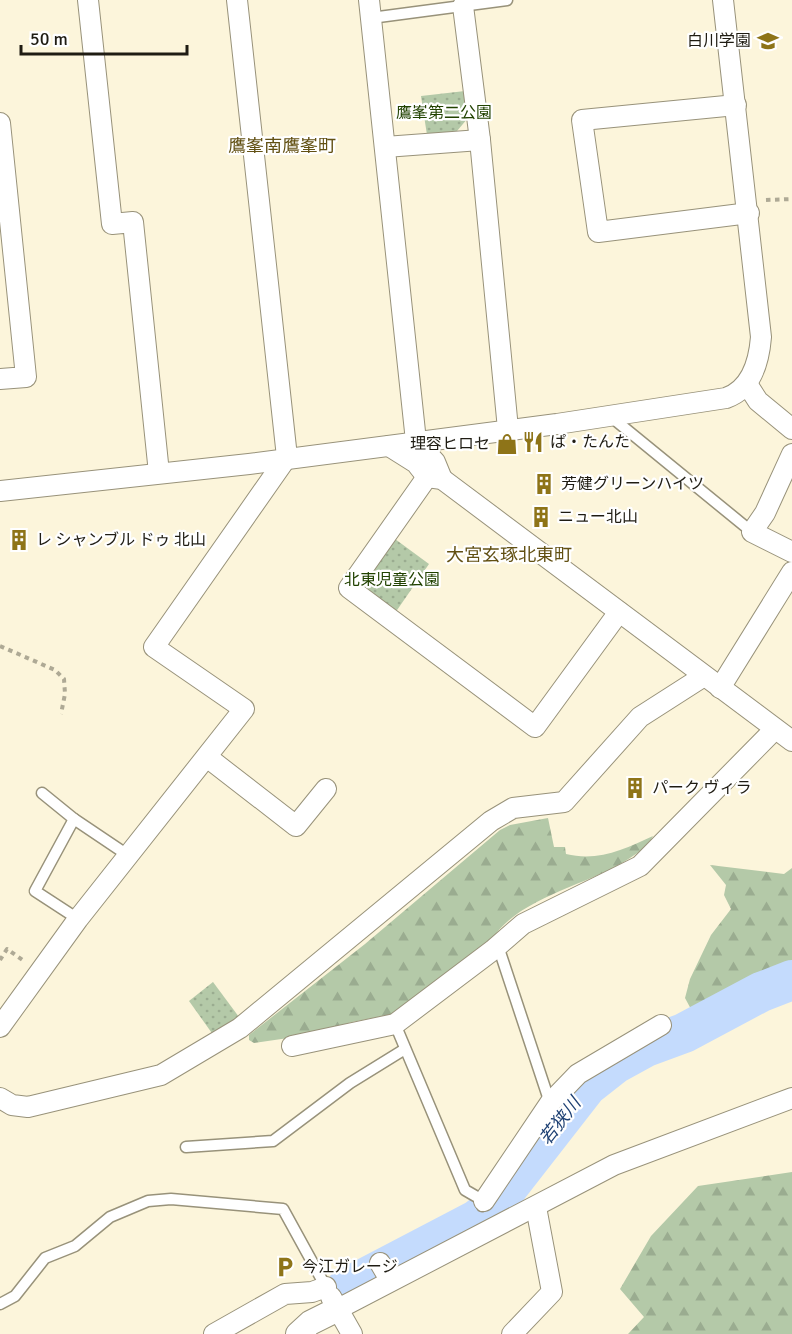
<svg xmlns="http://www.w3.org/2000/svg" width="792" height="1334" font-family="Signika,'Noto Sans JP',sans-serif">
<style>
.green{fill:url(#green-dots)}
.forest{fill:url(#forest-firs)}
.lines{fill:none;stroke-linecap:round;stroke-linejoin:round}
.river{stroke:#c4dbfd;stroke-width:40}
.service-casing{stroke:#98927a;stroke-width:13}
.minor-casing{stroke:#98927a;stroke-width:22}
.tertiary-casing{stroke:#98927a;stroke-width:26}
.path{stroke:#aea995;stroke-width:4;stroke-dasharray:4.5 4.5;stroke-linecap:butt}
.service{stroke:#fff;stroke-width:10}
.minor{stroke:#fff;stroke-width:20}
.tertiary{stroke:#fff;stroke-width:24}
.labels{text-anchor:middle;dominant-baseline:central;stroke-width:4.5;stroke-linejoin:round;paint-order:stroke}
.poi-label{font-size:16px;fill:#1f1c13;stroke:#fff;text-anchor:start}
.park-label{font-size:16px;fill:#214200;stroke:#fff}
.neighbourhood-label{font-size:18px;fill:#625013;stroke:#fff}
.water-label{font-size:18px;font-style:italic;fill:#1e4174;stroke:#fff}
</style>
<defs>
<pattern id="green-dots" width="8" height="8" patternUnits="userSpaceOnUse" patternTransform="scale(1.5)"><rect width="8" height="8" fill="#b4c9a8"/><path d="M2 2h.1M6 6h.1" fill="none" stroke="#9aac90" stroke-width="1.8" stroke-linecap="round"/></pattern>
<pattern id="forest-firs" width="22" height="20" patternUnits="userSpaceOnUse" patternTransform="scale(1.5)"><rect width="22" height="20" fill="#b4c9a8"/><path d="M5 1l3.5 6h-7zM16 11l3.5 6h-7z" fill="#9aac90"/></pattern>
</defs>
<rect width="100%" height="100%" fill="#fcf5db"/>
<g class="green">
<polygon points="465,91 468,118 457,131 427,135 421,96"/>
<polygon points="395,539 429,564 395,613 368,593 366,578"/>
<polygon points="213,982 239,1017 214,1036 189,1001"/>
</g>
<g class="forest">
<path d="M548,818L554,847H565L566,854C598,862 625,849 653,836C648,847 640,851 630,858C588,886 517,897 491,941L393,1014L352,1022L309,1035L254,1043L249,1040V1035L365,944L500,830L510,825Z"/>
<polygon points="710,865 784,874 792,868 792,983 762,989 706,1013 692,1011 685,998 690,979 711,935 731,909 724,895 726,885"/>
<polygon points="792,1172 792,1334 628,1334 644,1317 620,1289 651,1236 698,1186"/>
</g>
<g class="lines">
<polyline class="river" points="346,1288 476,1220 492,1208 587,1086 615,1064 646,1047 684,1033 761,992 792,980"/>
<defs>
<g id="service">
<polyline points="371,18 507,0"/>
<polyline points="610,416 752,532"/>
<polyline points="42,793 74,819"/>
<polyline points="78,919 35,891 74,819 129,856"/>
<polyline points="498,946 550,1103"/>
<polyline points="395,1024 465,1190 484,1201 482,1206"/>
<polyline points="186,1147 273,1141 350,1083 405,1049"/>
<polyline points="0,1304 15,1296 45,1258 75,1246 110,1217 148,1201 171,1199 283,1209 327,1289"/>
</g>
<g id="minor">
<polyline points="88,0 112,224 133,222 159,473"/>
<polyline points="369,0 416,441 435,462 442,479"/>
<polyline points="463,6 480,140 508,429"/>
<polyline points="736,105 582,120 598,232 749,213"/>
<polyline points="0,123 26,377 0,379"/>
<polyline points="385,147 480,140"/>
<polyline points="747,384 758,401 792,429"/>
<polyline points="389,446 416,463 427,477 442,479 792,741"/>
<polyline points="792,454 765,513 752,532 792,552"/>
<polyline points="427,477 349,588 535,727 619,612"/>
<path d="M0,491L249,464L557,424L726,398C752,389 759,362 761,337L723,0"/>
<polyline points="720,688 792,572"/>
<polyline points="207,757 296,826 326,789"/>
<polyline points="0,1027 78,919 244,709 154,647 287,457 237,0"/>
<polyline points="292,1046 395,1024 493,950 523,924 640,866 775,729"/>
<polyline points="0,1098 12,1105 28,1107 161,1075 240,1028 491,821 513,808 564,802 640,717 704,676"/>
<polyline points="484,1201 550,1103 578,1074 661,1025"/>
<polyline points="380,1263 390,1280"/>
<polyline points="331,1297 352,1334"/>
<polyline points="338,1309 614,1165 792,1098"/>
<polyline points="214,1334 285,1294 312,1292 326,1287"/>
<polyline points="512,1334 552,1292 536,1207"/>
</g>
<polyline id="tertiary" points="298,1334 310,1323 338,1309"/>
</defs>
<use href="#service" class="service-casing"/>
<use href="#minor" class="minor-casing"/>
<use href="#tertiary" class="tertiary-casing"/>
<g class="path">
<polyline points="766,200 792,199"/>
<polyline points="0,646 55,670 64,679 65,694 61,714"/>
<polyline points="0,960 7,949 24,961"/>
</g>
<use href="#service" class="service"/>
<use href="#minor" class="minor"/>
<use href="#tertiary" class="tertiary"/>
</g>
<defs>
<symbol id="school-bare" viewBox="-9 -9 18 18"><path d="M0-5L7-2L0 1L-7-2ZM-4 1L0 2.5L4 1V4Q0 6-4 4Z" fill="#8e7418" stroke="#fff" stroke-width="2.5" paint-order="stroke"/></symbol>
<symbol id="restaurant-bare" viewBox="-9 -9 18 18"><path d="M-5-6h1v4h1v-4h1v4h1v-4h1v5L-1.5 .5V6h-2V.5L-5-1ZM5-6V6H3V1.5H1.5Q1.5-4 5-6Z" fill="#8e7418" stroke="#fff" stroke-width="2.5" paint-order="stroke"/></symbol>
<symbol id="shop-bare" viewBox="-9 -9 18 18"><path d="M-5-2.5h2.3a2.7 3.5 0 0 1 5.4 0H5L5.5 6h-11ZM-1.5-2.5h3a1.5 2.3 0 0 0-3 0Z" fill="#8e7418" stroke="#fff" stroke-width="2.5" paint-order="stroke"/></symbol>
<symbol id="building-bare" viewBox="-9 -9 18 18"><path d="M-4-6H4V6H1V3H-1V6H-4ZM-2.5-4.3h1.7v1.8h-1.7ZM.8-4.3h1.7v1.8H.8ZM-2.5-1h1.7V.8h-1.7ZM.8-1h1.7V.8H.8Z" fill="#8e7418" stroke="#fff" stroke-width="2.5" paint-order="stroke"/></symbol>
<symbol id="parking-bare" viewBox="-9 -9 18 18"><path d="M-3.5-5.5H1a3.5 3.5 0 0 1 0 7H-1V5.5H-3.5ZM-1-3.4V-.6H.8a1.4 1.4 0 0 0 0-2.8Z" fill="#8e7418" stroke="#fff" stroke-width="2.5" paint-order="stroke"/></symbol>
</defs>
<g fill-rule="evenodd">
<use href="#school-bare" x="753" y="26" width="30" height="30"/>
<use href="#restaurant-bare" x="518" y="427" width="30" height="30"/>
<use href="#shop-bare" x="492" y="429" width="30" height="30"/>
<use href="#building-bare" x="529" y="469" width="30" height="30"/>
<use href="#building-bare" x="526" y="502" width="30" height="30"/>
<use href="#building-bare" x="4" y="525" width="30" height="30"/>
<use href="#building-bare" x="620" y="773" width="30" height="30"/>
<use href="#parking-bare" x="270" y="1252" width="30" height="30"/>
</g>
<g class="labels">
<g class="poi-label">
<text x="751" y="41" text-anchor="end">白川学園</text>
<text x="550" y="442">ぱ・たんた</text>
<text x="490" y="444" text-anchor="end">理容ヒロセ</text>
<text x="561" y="484">芳健グリーンハイツ</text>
<text x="558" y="517">ニュー北山</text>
<text x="36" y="540">レ シャンブル ドゥ 北山</text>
<text x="652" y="788">パーク ヴィラ</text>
<text x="302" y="1267">今江ガレージ</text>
</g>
<g class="park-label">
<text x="444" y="113">鷹峯第二公園</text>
<text x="392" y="580">北東児童公園</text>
</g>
<g class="neighbourhood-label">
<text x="282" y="146">鷹峯南鷹峯町</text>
<text x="509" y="555">大宮玄琢北東町</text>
</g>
<g class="water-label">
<text transform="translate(560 1121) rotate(-52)">若狭川</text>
</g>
</g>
<path d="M21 45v9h166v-9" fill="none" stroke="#1f1c13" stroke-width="3"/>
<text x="30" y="45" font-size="18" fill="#1f1c13" stroke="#ffffff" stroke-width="4.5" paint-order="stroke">50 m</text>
</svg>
